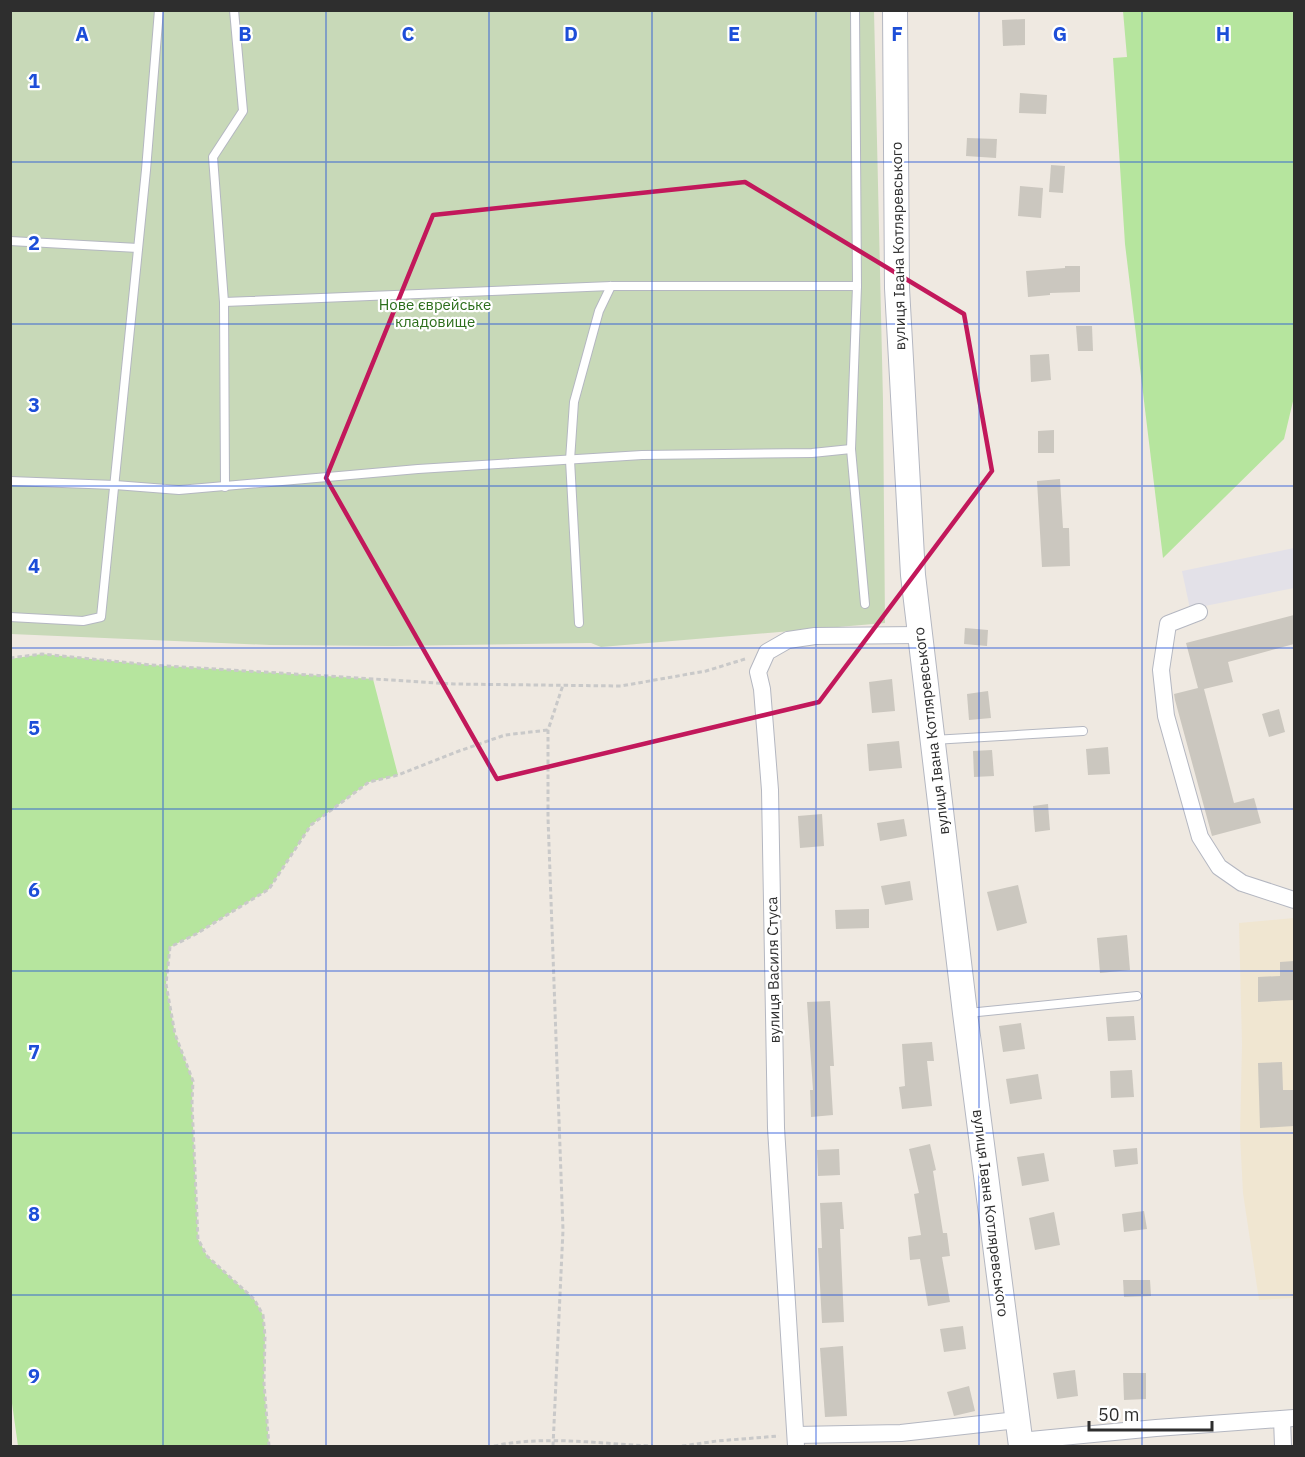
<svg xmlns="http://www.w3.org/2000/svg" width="1305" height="1457" font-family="'IBM Plex Sans',sans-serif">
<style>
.industrial{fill:#e3e1e8}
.education{fill:#f0e6d1}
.green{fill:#b6e59e}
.cemetery{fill:#c8d9b8}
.building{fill:#cbc7bf}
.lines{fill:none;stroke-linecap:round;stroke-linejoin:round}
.lane-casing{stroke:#b4b7c1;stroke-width:10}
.street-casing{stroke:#b4b7c1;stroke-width:18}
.secondary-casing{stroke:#b4b7c1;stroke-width:26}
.path{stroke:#c9c9c9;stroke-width:3;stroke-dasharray:4.5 3;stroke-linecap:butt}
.lane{stroke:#fff;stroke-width:8}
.street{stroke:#fff;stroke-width:16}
.secondary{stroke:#fff;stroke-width:24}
.marked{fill:none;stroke:#c2185b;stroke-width:4.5;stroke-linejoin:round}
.grid{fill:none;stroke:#1d4ed8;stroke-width:1.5;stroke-opacity:0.55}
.labels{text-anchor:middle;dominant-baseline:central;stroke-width:4.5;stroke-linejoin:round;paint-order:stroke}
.street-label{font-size:15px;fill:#2e2e2e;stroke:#fff}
.park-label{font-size:15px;fill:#2c6e1b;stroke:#fff}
.grid-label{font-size:20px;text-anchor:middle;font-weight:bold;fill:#1d4ed8;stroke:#fff;stroke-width:4.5;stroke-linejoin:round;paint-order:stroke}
</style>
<rect width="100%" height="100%" fill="#efe9e1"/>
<polygon class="industrial" points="1294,548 1294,588 1190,609 1182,571"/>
<polygon class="education" points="1294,918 1294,1298 1259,1300 1243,1193 1240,1135 1242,1044 1239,923"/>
<g class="green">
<polygon points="1123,11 1294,11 1294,397 1284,439 1163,558 1125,244 1113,58 1127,57"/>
<polygon points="42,654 151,665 373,679 398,775 369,782 311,825 269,889 196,934 170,947 166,984 175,1034 193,1081 192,1103 198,1239 207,1256 254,1299 263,1315 265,1336 264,1383 269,1446 18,1446 10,1389 10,659"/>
</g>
<polygon class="cemetery" points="11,11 874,11 883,401 885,623 601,647 591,643 393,646 270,645 11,634"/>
<g class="building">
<polygon points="1025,19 1025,45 1003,46 1002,20"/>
<polygon points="1020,93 1047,95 1046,114 1019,113"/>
<polygon points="967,138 997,139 996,158 966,156"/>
<polygon points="1051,165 1065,166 1063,193 1049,192"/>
<polygon points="1020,186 1043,188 1041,218 1018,216"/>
<polygon points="1065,266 1080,266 1080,292 1050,293 1050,295 1028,297 1026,271 1065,268"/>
<polygon points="1076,326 1092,326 1093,351 1078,351"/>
<polygon points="1049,354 1051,380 1031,382 1030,355"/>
<polygon points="1054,430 1054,453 1038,453 1038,431"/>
<polygon points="1060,479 1063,528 1069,528 1070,566 1042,567 1037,481"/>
<polygon points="1294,615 1294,644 1228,662 1233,682 1204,689 1234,803 1254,798 1261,823 1212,836 1175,700 1174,694 1198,688 1186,643"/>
<polygon points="965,628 988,630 987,646 964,644"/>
<polygon points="892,679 895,711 872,713 869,682"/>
<polygon points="988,691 991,718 969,720 967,694"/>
<polygon points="1279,709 1285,732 1269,737 1262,714"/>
<polygon points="899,741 902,768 869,771 867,744"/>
<polygon points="1108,747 1110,774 1088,775 1086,749"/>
<polygon points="992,750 994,776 974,777 973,751"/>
<polygon points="1048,804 1050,830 1035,832 1033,806"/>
<polygon points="822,814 824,846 800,848 798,816"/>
<polygon points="904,819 907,836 880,841 877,823"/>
<polygon points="910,881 913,900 885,905 881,886"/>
<polygon points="1018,885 1027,923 997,931 987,892"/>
<polygon points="869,909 869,928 836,929 835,910"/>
<polygon points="1127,935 1130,970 1100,973 1097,938"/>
<polygon points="1294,961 1294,1000 1258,1002 1258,977 1280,976 1280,962"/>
<polygon points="830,1001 834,1066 830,1066 833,1115 811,1117 810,1090 813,1090 807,1002"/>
<polygon points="1134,1016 1136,1040 1108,1041 1106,1017"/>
<polygon points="1021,1023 1025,1049 1003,1052 999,1026"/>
<polygon points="932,1042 934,1061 927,1061 932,1106 902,1109 899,1087 905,1086 902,1044"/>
<polygon points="1282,1062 1283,1090 1294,1090 1294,1126 1260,1128 1258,1063"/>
<polygon points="1132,1070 1134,1097 1111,1098 1110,1071"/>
<polygon points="1038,1074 1042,1099 1010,1104 1006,1079"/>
<polygon points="930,1144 936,1170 933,1171 943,1233 947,1233 950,1256 942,1257 950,1302 928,1306 920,1259 910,1260 908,1237 921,1235 914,1194 919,1193 909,1149"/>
<polygon points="1137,1148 1138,1164 1115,1167 1113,1150"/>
<polygon points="839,1149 840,1175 818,1176 817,1150"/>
<polygon points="1044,1153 1049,1181 1022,1186 1017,1157"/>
<polygon points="842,1202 844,1229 840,1229 844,1322 822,1323 818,1248 822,1248 820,1203"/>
<polygon points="1144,1211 1147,1229 1124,1232 1122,1214"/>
<polygon points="1054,1212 1060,1245 1035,1250 1029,1218"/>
<polygon points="1123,1280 1150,1280 1151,1296 1124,1297"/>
<polygon points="963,1326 966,1349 944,1352 940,1329"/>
<polygon points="843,1346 847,1416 825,1417 820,1348"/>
<polygon points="1075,1370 1078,1396 1057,1399 1053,1373"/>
<polygon points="1123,1373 1146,1373 1146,1399 1124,1400"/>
<polygon points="969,1386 975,1411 954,1416 947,1392"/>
</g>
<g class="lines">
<defs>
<g id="lane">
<polyline points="855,10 857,286 851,449 865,604"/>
<polyline points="10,241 138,248"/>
<polyline points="224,302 611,286 857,286"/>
<polyline points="10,481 115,485 179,490 418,469 642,455 812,453 851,449"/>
<polyline points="225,487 224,302 213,157 243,111 234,10"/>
<polyline points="10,617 83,621 101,617 146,170 159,10"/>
<polyline points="579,623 570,460 574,402 599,311 611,286"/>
<polyline points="933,740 1083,731"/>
<polyline points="968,1013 1137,996"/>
</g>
<g id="street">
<polyline points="1199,612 1168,624 1161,670 1166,716 1200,837 1219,867 1242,883 1294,900"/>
<polyline points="1282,1419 1283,1446"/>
<polyline points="796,1435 901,1433 1017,1420"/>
<polyline points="1020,1441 1156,1428 1294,1418"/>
<polyline points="796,1446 776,1128 770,790 762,689 758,672 767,652 788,640 815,636 920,635"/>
</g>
<polyline id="secondary" points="895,10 897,288 913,575 965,1013 1021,1446"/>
</defs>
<use href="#lane" class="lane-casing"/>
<use href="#street" class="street-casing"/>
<use href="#secondary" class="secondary-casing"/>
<g class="path">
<polyline points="10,658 42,654 151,665 454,684 621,686 706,671 745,659"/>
<polyline points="269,1446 264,1383 265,1336 263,1315 254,1299 207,1256 198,1239 192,1103 193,1081 175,1034 166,984 170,947 196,934 269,889 311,825 369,782 398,775 459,751 505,735 548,730"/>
<path d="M494,1446C545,1435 601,1444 653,1446"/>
<polyline points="553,1446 563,1230 548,818 548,730 563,685"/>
<polyline points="682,1446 717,1441 779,1436"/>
</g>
<use href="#lane" class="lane"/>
<use href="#street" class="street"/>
<use href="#secondary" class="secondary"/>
</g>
<path class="marked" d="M745,182L964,314L992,471L819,702L497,779L326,478L433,215Z"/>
<path class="grid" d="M163,10V1446M326,10V1446M489,10V1446M652,10V1446M816,10V1446M979,10V1446M1142,10V1446M10,162H1294M10,324H1294M10,486H1294M10,648H1294M10,809H1294M10,971H1294M10,1133H1294M10,1295H1294"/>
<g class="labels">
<g class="street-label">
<text transform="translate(898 246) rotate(-91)">вулиця Івана Котляревського</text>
<text transform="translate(931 731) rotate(-97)">вулиця Івана Котляревського</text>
<text transform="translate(773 970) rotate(-91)">вулиця Василя Стуса</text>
<text transform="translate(991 1213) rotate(83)">вулиця Івана Котляревського</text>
</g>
<g class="park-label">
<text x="435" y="304">Нове єврейське<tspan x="435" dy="17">кладовище</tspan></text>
</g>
</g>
<g class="grid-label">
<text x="82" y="41">A</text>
<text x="245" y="41">B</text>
<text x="408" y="41">C</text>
<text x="571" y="41">D</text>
<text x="734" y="41">E</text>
<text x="897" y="41">F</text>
<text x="1060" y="41">G</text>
<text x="1223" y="41">H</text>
<text x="34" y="88">1</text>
<text x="34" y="250">2</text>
<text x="34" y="412">3</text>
<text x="34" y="573">4</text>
<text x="34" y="735">5</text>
<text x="34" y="897">6</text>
<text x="34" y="1059">7</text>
<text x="34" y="1221">8</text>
<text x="34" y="1383">9</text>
</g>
<rect width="1305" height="1457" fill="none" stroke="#2e2e2e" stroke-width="24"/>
<path d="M1089 1421v9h123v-9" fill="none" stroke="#2e2e2e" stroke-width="3"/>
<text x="1098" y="1421" font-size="18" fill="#2e2e2e" stroke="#ffffff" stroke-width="4.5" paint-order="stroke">50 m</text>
</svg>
